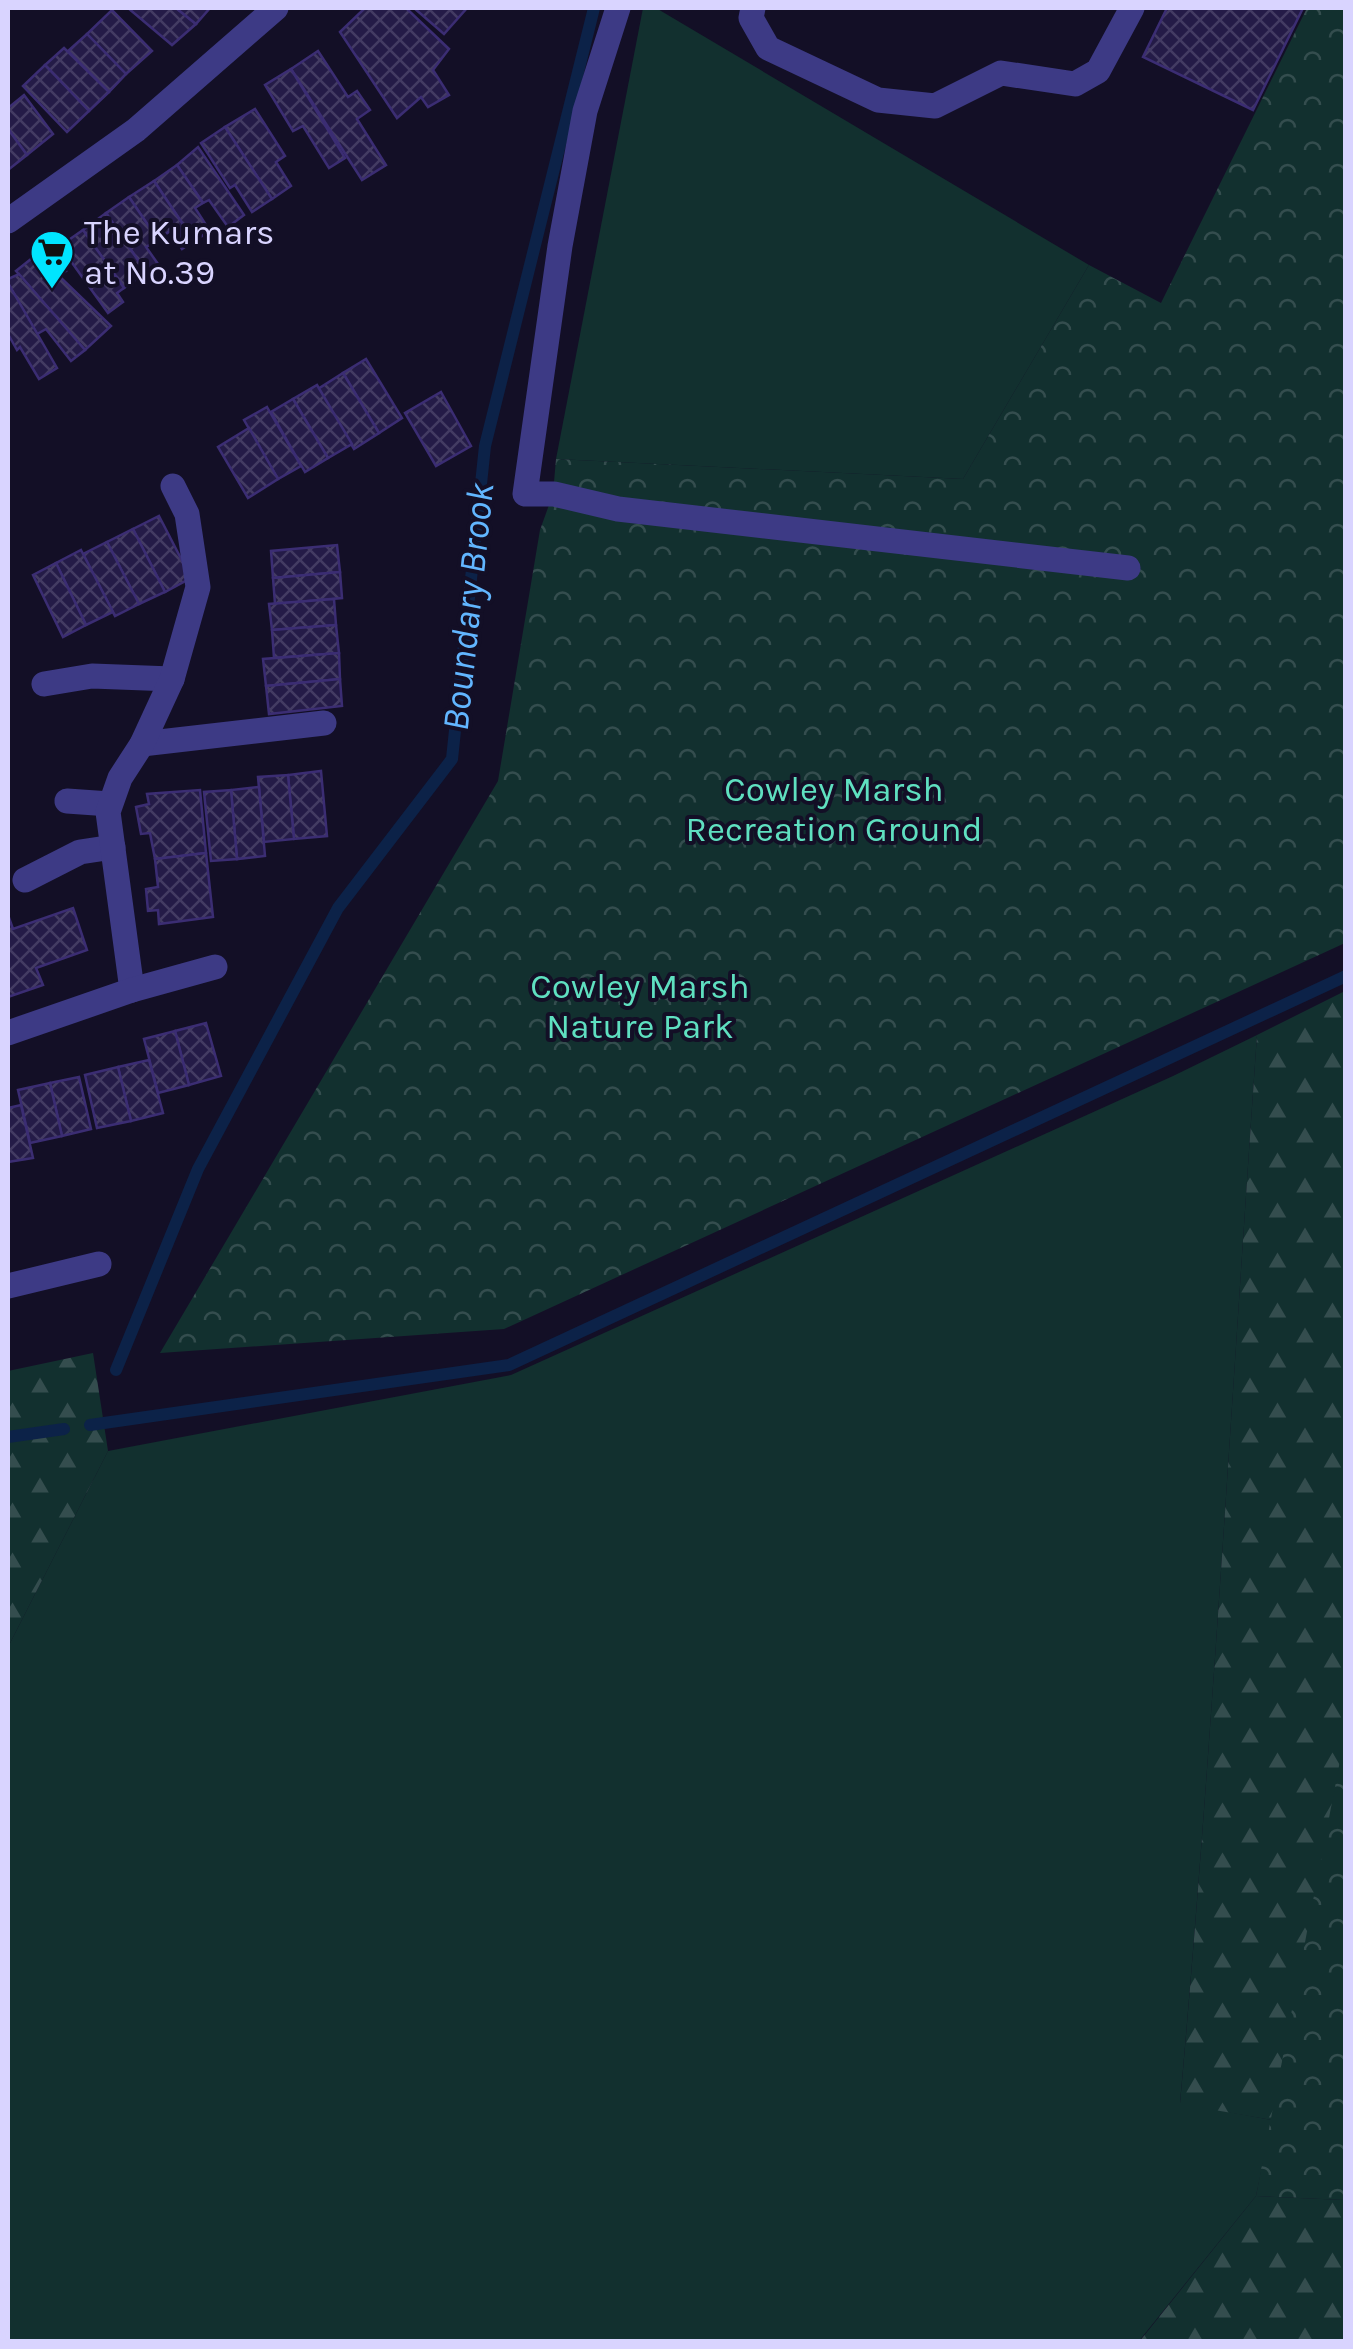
<svg xmlns="http://www.w3.org/2000/svg" width="1353" height="2349" font-family="Karla,sans-serif">
<style>
.grass{fill:#12302f}
.forest{fill:url(#forest-firs)}
.park{fill:url(#park-crowns)}
.lines{fill:none;stroke-linecap:round;stroke-linejoin:round}
.stream{stroke:#0c2248;stroke-width:12}
.building{fill:url(#building-cross-hatch);stroke:#3b2d73;stroke-width:2.5}
.minor{stroke:#3d3a85;stroke-width:25}
.labels{text-anchor:middle;dominant-baseline:central;stroke-width:8;stroke-linejoin:round;paint-order:stroke}
.poi-label{font-size:35px;fill:#d9d4ff;stroke:#130f26;text-anchor:start}
.park-label{font-size:35px;fill:#5fe0c0;stroke:#130f26}
.water-label{font-size:38px;font-style:italic;fill:#62b6ff;stroke:#130f26}
</style>
<defs>
<pattern id="forest-firs" width="22" height="20" patternUnits="userSpaceOnUse" patternTransform="scale(2.5)"><rect width="22" height="20" fill="#12302f"/><path d="M5 1l3.5 6h-7zM16 11l3.5 6h-7z" fill="#344d4e"/></pattern>
<pattern id="park-crowns" width="20" height="18" patternUnits="userSpaceOnUse" patternTransform="scale(2.5)"><rect width="20" height="18" fill="#12302f"/><path d="M2 6a3 3 0 1 1 6 0M12 15a3 3 0 1 1 6 0" fill="none" stroke="#344d4e"/></pattern>
<pattern id="building-cross-hatch" width="8" height="8" patternUnits="userSpaceOnUse" patternTransform="scale(2.5)"><rect width="8" height="8" fill="#241b47"/><path d="M0 0l8 8M0 8l8-8" fill="none" stroke="#433b63"/></pattern>
</defs>
<rect width="100%" height="100%" fill="#130f26"/>
<g class="grass">
<polygon points="643,8 656,8 1089,265 963,479 556,459"/>
<path d="M1257,1035C1232,1391 1212,1748 1180,2103L1272,2120L1256,2196L1139,2341H8V1647L108,1451L511,1375L1173,1076Z"/>
</g>
<g class="forest">
<path d="M1345,991V1738L1272,2120L1180,2104C1212,1748 1232,1391 1257,1035Z"/>
<polygon points="93,1353 108,1451 8,1647 8,1371"/>
<polygon points="1256,2196 1345,2200 1345,2341 1139,2342"/>
</g>
<g class="park">
<polygon points="1307,8 1345,8 1345,943 504,1329 160,1353 498,781 540,530 553,494 556,459 963,479 1089,265 1161,303"/>
<polygon points="1345,1735 1345,2200 1256,2196"/>
</g>
<g class="lines">
<g class="stream">
<polyline points="116,1370 198,1169 338,908 452,759 485,446 594,8"/>
<polyline points="90,1425 509,1365 1346,976"/>
<polyline points="8,1437 64,1429"/>
</g>
</g>
<g class="building">
<polygon points="128,8 176,8 196,24 172,45"/>
<polygon points="176,8 210,8 196,24"/>
<polygon points="365,8 406,8 449,49 433,70 449,95 428,107 421,97 397,118 340,32"/>
<polygon points="414,8 467,8 444,34"/>
<polygon points="1167,8 1303,8 1253,110 1143,57"/>
<polygon points="112,10 152,51 126,74 87,34"/>
<polygon points="87,34 126,74 109,92 68,51"/>
<polygon points="64,48 109,92 89,111 45,65"/>
<polygon points="318,51 348,97 357,91 370,110 357,119 386,165 362,180 291,69"/>
<polygon points="45,65 89,111 67,132 23,86"/>
<polygon points="291,69 345,158 329,168 303,126 293,131 265,85"/>
<polygon points="24,95 53,134 27,155 8,129 8,108"/>
<polygon points="255,109 285,156 276,162 291,186 272,199 225,127"/>
<polygon points="225,127 272,199 252,212 235,185 230,188 201,143"/>
<polygon points="8,129 27,155 8,170"/>
<polygon points="198,147 244,215 228,227 209,200 203,203 177,165"/>
<polygon points="177,165 203,203 195,208 210,231 194,241 154,181"/>
<polygon points="154,181 194,241 182,249 170,231 158,240 129,197"/>
<polygon points="129,197 158,240 146,247 158,264 146,272 106,213"/>
<polygon points="106,213 146,272 124,288 83,230"/>
<polygon points="83,230 124,288 117,293 123,302 108,313 60,246"/>
<polygon points="46,247 66,271 59,276 111,326 85,350 16,271"/>
<polygon points="19,274 85,350 71,361 46,329 37,334 8,283 8,279"/>
<polygon points="8,283 57,368 39,379 20,347 17,350 8,334"/>
<polygon points="366,359 402,418 379,433 343,373"/>
<polygon points="343,373 379,433 354,449 318,389"/>
<polygon points="317,385 352,444 328,458 293,399"/>
<polygon points="441,392 471,446 436,466 405,413"/>
<polygon points="293,399 328,458 305,472 271,412"/>
<polygon points="267,407 301,466 278,479 244,420"/>
<polygon points="249,428 278,479 248,498 218,447"/>
<polygon points="159,516 191,578 165,592 133,529"/>
<polygon points="133,529 165,592 139,604 107,542"/>
<polygon points="107,542 139,604 115,616 83,554"/>
<polygon points="337,545 340,572 273,578 271,551"/>
<polygon points="81,550 113,612 86,625 56,563"/>
<polygon points="56,563 86,625 63,637 33,575"/>
<polygon points="340,572 342,598 275,604 273,578"/>
<polygon points="334,599 336,625 272,630 269,604"/>
<polygon points="336,625 339,653 274,658 272,630"/>
<polygon points="339,653 340,679 266,686 263,659"/>
<polygon points="340,679 342,706 269,714 266,686"/>
<polygon points="321,771 327,836 294,839 288,775"/>
<polygon points="288,775 294,839 264,842 258,777"/>
<polygon points="259,787 265,856 237,859 231,790"/>
<polygon points="200,790 206,853 155,859 150,833 141,834 136,807 149,804 147,794"/>
<polygon points="231,790 237,859 211,861 204,792"/>
<polygon points="206,853 213,917 159,924 158,910 148,911 146,889 158,887 155,859"/>
<polygon points="73,908 87,950 36,968 43,985 8,997 8,915 13,929"/>
<polygon points="206,1023 221,1076 189,1085 175,1031"/>
<polygon points="175,1031 189,1085 158,1093 144,1039"/>
<polygon points="149,1060 163,1113 131,1121 118,1067"/>
<polygon points="118,1067 131,1121 97,1128 85,1075"/>
<polygon points="79,1077 91,1129 62,1136 50,1083"/>
<polygon points="50,1083 62,1136 30,1143 18,1090"/>
<polygon points="21,1105 33,1158 8,1162 8,1108"/>
</g>
<g class="lines">
<g class="minor">
<polyline points="618,8 585,111 560,246 525,494 554,494 618,509 1128,568"/>
<polyline points="753,8 751,18 768,48 878,100 935,106 1001,73 1075,84 1098,71 1132,8"/>
<polyline points="8,221 136,130 276,8"/>
<polyline points="44,684 92,676 172,679"/>
<polyline points="142,744 324,723"/>
<polyline points="67,801 110,804"/>
<polyline points="25,880 80,852 113,847"/>
<polyline points="132,990 108,812 120,778 142,744 172,679 198,587 187,514 173,486"/>
<polyline points="8,1033 132,990 215,967"/>
<polyline points="8,1286 99,1264"/>
</g>
</g>
<defs>
<symbol id="supermarket-pin" viewBox="-11 -11 22 30"><path d="M0 17L-7.5 6A9.5 9.5 0 1 1 7.5 6Z" fill="#00e5ff" stroke="#130f26"/><path d="M-6-5.5h2.5l.6 2H6L4.5 2H-2.5L-4.4-4H-6ZM-1.5 3.2a1.3 1.3 0 1 0 .1 0ZM3 3.2a1.3 1.3 0 1 0 .1 0Z" fill="#111"/></symbol>
</defs>
<g fill-rule="evenodd">
<use href="#supermarket-pin" x="27" y="227" width="50" height="68"/>
</g>
<g class="labels">
<g class="poi-label">
<text x="84" y="232">The Kumars<tspan x="84" dy="40">at No.39</tspan></text>
</g>
<g class="park-label">
<text x="834" y="789">Cowley Marsh<tspan x="834" dy="40">Recreation Ground</tspan></text>
<text x="640" y="986">Cowley Marsh<tspan x="640" dy="40">Nature Park</tspan></text>
</g>
<g class="water-label">
<text transform="translate(468 607) rotate(-84)">Boundary Brook</text>
</g>
</g>
<rect width="1353" height="2349" fill="none" stroke="#d9d4ff" stroke-width="20"/>
</svg>
